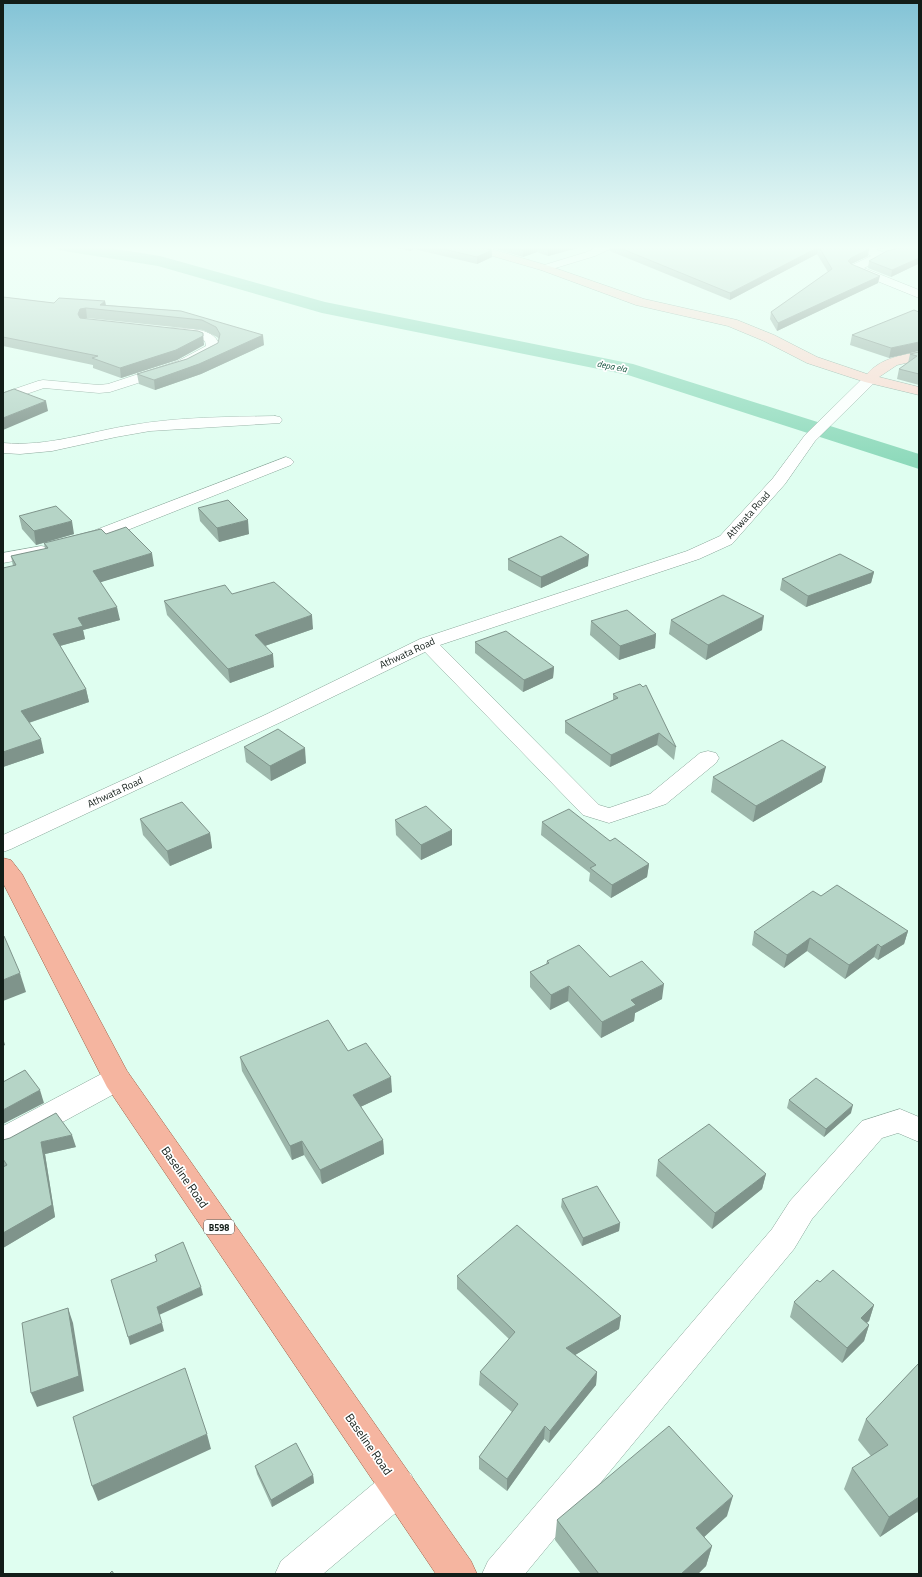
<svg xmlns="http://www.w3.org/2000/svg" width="922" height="1577" font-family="'Titillium Web',sans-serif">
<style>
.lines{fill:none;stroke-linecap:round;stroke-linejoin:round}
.canal{fill:#8cd9ba;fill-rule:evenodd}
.street-casing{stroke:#87a598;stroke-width:1}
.secondary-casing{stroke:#87a598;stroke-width:1}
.primary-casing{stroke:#a16047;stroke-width:1}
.street{fill:#fff;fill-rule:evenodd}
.secondary{fill:#fadacf;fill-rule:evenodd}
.primary{fill:#f5b5a0;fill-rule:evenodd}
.wall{fill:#9cb6aa}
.shaded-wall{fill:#7f948b}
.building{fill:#b5d4c6;stroke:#7f948b}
.labels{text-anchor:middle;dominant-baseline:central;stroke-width:3.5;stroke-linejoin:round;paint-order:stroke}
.far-water-label{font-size:9px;font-style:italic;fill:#12513c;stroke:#fff}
.shield{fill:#fff;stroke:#59615d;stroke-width:1}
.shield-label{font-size:9px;font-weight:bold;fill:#121d18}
.street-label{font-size:10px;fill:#121d18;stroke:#fff}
.near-street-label{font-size:12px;fill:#121d18;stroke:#fff}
</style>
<rect width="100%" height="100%" fill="#dffef0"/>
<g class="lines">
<polygon class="canal" points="55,246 98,246 160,256 325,302 633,364 919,454 919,469 628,375 322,313 158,266 64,251 58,250"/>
<defs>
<g id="street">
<polygon points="599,246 614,246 612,248 595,256 549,270 541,270 539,268 541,266 587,252"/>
<polygon points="866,246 878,246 877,250 885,253 887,255 885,257 864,268 919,290 919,298 850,270 848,268 850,266 871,256 865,252"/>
<path d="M173,328C189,329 217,327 220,348L218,351L188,367L110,392L99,393L44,388L3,402V393L38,381L43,380L99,385L108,384L178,361L206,346L205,341L197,338L168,335L167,332L168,329Z"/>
<polygon points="870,375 875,376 877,379 875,382 815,441 785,484 732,544 699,559 440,645 599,805 609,808 650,794 700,753 708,751 716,753 719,758 716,763 666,804 609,823 583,815 425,652 281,722 11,849 3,852 3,835 267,714 420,639 687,551 720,536 773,478 805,435 865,376"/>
<path d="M275,416L280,417L282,420L280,423L150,431L116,437L52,451L20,454L3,453V443C49,447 87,432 132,425C179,417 227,417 275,416Z"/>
<polygon points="286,457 291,459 294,462 291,465 105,539 76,546 70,545 67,541 70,537 93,531"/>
<polygon points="41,546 47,547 50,551 47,555 3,563 3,553"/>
<polygon points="117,1068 127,1071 131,1079 127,1087 13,1149 3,1152 3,1126 107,1071"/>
<polygon points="900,1109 919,1117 919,1142 898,1133 882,1138 812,1219 794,1249 525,1574 482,1574 488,1561 772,1229 790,1201 862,1121"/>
<polygon points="398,1469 411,1474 416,1487 411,1500 323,1574 275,1574 281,1561 385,1474"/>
</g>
<path id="secondary" d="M463,246H481L549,266L644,299L737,320L774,335L817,357L867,374C880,359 900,355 919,352V360L897,365L879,377L919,387V395L865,382L807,363L764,341L728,326L636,305L541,270L465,248Z"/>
<polygon id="primary" points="3,858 11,860 22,874 127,1071 471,1561 477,1574 436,1574 107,1087 3,883"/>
</defs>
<use href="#street" class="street-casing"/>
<use href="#secondary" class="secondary-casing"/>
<use href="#primary" class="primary-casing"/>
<use href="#street" class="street"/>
<use href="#secondary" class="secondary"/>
<use href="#primary" class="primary"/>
</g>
<g class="wall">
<polygon points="390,246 477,246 492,257 477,264 414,249 410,251"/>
<polygon points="486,246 596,246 591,248 585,246 548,256 537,252 523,257"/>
<polygon points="610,246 866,246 868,256 851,264 878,283 777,331 770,319 771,312 828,272 817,254 730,300 610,251"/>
<polygon points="878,246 895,246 881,249 879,249"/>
<polygon points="919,246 919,265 918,264 891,277 868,268 869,261"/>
<polygon points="3,297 54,303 106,305 181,311 264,345 201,374 155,390 139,384 137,374 187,359 218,343 219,339 217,337 203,330 87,318 82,318 204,343 204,345 177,360 121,378 93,368 93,365 3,346"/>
<polygon points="919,312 889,358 850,345 852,335"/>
<polygon points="919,352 919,385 897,379 899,369 908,363 910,354"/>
<polygon points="198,508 249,534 219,542 200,521"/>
<polygon points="19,516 74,534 36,545 22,529"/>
<polygon points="106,534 154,566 100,582 120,620 83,630 85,639 60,646 86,689 89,702 29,723 44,753 3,767 13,566 11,556 45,549 44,543"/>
<polygon points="508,559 588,566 541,588 508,570"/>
<polygon points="874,572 871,583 806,607 780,590 782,579"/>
<polygon points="232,594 313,629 265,646 274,667 230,683 167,615 164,601"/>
<polygon points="671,620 762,630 706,660 669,634"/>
<polygon points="591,621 656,634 655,648 619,660 590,635"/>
<polygon points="475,642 554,667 553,678 523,692 475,653"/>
<polygon points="613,694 676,747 674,760 657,745 610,767 565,733 565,721 613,700"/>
<polygon points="244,747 306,763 271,781 246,762"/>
<polygon points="713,777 822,782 753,822 711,792"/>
<polygon points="140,819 210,833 212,848 170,866 143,835"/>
<polygon points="395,820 452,830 452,845 421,860 396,835"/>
<polygon points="542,822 610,841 649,864 647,877 611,898 589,881 590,873 541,835"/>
<polygon points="821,896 908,931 904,944 878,960 874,957 845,979 807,951 784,968 752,945 754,932"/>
<polygon points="547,961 610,977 662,999 635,1013 634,1021 601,1038 568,1001 550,1010 530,987 530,972 546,964"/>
<polygon points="348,1051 392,1092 360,1107 383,1140 384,1154 322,1184 304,1155 292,1160 242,1071 240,1057"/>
<polygon points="789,1100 851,1113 824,1137 787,1108"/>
<polygon points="3,1140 76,1147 45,1154 55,1217 3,1248 3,1167 4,1166 3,1165"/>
<polygon points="658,1160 766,1174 762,1189 712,1229 656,1176"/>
<polygon points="562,1199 620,1223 619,1231 582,1246 561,1207"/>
<polygon points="457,1276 621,1316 619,1329 575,1355 597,1372 596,1385 549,1443 544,1439 507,1491 479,1469 479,1457 512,1412 479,1385 480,1372 509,1339 457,1289"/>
<polygon points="820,1282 874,1305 869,1321 866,1323 869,1325 864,1341 842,1363 790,1317 794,1302"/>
<polygon points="919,1363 919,1514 917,1512 880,1537 844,1489 852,1468 871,1456 858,1440 866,1419"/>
<polygon points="255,1466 313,1475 314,1483 272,1507 257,1474"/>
<polygon points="727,1516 704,1537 712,1546 706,1566 698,1574 581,1574 555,1540 557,1520"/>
</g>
<g class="shaded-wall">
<polygon points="410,246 414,246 414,249 410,251"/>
<polygon points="533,246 538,246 537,252 523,257 523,250"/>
<polygon points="558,246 585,246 548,256 548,249"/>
<polygon points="591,246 596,246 591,248"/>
<polygon points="882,246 895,246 881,249"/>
<polygon points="819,247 817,254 730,300 730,293"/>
<polygon points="869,249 868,256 849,265 848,261 851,258"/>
<polygon points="492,250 492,257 477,264 477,257"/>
<polygon points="919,258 918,264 891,277 892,270"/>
<polygon points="880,276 878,283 777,331 778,323"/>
<polygon points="105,301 107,310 100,305"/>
<polygon points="86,308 87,318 82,319 80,323 78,314 80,309"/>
<polygon points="203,333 204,345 177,360 121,378 120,368"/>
<polygon points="263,335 264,345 201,374 155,390 154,380"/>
<polygon points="919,342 919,351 889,358 891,348"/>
<polygon points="46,401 48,411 3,430 3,418"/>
<polygon points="248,520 249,534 219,542 217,528"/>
<polygon points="72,521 74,534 36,545 34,531"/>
<polygon points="152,553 154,566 95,584 93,571"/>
<polygon points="589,555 588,566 541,588 541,577"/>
<polygon points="874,572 871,583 806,607 808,596"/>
<polygon points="117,607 120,620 83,630 85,639 56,647 53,634 78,618"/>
<polygon points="312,615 313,629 256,649 255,635"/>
<polygon points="764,616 762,630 706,660 708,645"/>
<polygon points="656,634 655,648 619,660 620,646"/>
<polygon points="273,654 274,667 230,683 228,669"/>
<polygon points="554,667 553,678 523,692 524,680"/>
<polygon points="86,689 89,702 25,724 21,711"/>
<polygon points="659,733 657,745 610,767 611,755"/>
<polygon points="41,739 44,753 3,767 3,752"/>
<polygon points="305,748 306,763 271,781 270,766"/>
<polygon points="826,767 822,782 753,822 756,806"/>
<polygon points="452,830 452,845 421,860 421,845"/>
<polygon points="210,833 212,848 170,866 167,851"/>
<polygon points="649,864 647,877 611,898 612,885"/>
<polygon points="908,931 904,944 878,960 881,947"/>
<polygon points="810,938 807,951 784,968 787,955"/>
<polygon points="878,944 874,957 845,979 849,965"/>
<polygon points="20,973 26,992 3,1001 3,980"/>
<polygon points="664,984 662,999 635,1013 634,1021 601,1038 602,1022 631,1000"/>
<polygon points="569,986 568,1001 550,1010 551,995"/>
<polygon points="3,1038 5,1045 3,1046"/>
<polygon points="391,1077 392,1092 354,1110 353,1095"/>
<polygon points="40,1090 44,1103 3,1124 3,1110"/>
<polygon points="853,1105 851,1113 824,1137 826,1129"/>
<polygon points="72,1135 76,1147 45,1154 55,1217 3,1248 3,1233 41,1142"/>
<polygon points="383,1140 384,1154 322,1184 320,1170"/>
<polygon points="302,1141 304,1155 292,1160 290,1146"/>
<polygon points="766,1174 762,1189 712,1229 715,1213"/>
<polygon points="620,1223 619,1231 582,1246 583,1238"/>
<polygon points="201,1287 203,1295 159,1315 157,1307"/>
<polygon points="874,1305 869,1321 856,1333 861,1318"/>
<polygon points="68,1308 73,1323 84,1391 37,1407 31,1393"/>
<polygon points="621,1316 619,1329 565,1361 566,1348"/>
<polygon points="162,1323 164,1331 130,1345 128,1337"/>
<polygon points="869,1325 864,1341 842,1363 847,1348"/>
<polygon points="597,1372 596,1385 549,1443 550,1431"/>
<polygon points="545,1426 544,1439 507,1491 507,1479"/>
<polygon points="207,1434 211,1449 98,1501 92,1486"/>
<polygon points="313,1475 314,1483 272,1507 271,1500"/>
<polygon points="733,1496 727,1516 691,1549 696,1528"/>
<polygon points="919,1497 919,1509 917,1512 880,1537 889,1517"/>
<polygon points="712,1546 706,1566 698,1574 681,1574"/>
</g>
<g class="building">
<polygon points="431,246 477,246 492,250 477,257"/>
<polygon points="511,246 533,246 523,250"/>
<polygon points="541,246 558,246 548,249"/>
<polygon points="615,246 866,246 869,249 851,258 848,261 851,264 880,276 778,323 771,312 832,269 819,247 730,293"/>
<polygon points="907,246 919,246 919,258 892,270 869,261 887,251"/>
<polygon points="3,297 54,303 59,298 105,301 100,305 181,311 263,335 199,364 154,380 137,374 187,359 218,343 220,334 216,327 202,320 86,308 80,309 78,314 80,318 198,331 203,333 203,336 176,350 120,368 92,358 98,356 3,337"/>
<polygon points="914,310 919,312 919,342 891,348 852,335"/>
<polygon points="919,352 919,374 899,369 917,356 910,354"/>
<polygon points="14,389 46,401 3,418 3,393"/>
<polygon points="228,500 248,520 217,528 198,508"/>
<polygon points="56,506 72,521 34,531 19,516"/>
<polygon points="126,527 152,553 93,571 117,607 78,618 83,626 53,634 86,689 21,711 41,739 3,752 3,568 16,565 11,556 48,548 44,543 101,529 106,534"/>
<polygon points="561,536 589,555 541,577 508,559"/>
<polygon points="840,554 874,572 808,596 782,579"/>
<polygon points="274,582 312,615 255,635 273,654 228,669 164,601 225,585 232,594"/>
<polygon points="723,595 764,616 708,645 671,620"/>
<polygon points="627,610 656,634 620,646 591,621"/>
<polygon points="506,631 554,667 524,680 475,642"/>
<polygon points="640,684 643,687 646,685 676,747 659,733 611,755 565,721 618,698 613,694"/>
<polygon points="278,729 305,748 270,766 244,747"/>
<polygon points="782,740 826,767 756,806 713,777"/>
<polygon points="182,802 210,833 167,851 140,819"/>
<polygon points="426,806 452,830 421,845 395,820"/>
<polygon points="569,809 610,841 615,838 649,864 612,885 590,868 596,865 542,822"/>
<polygon points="837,885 908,931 881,947 878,944 849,965 810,938 787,955 754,932 813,891 821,896"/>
<polygon points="3,936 4,936 20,973 3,980"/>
<polygon points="579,945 610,977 642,961 664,984 631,1000 636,1005 602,1022 569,986 551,995 530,972 549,963 547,961"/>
<polygon points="328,1020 348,1051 366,1043 391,1077 353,1095 383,1140 320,1170 302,1141 290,1146 240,1057"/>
<polygon points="25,1070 40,1090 3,1110 3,1082"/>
<polygon points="816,1078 853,1105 826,1129 789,1100"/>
<polygon points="56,1113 72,1135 41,1142 52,1205 3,1233 3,1167 7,1165 3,1159 3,1140 10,1138"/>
<polygon points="709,1124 766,1174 715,1213 658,1160"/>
<polygon points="597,1186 620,1223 583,1238 562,1199"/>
<polygon points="517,1225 621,1316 566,1348 597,1372 550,1431 545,1426 507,1479 479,1457 518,1404 480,1372 515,1332 457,1276"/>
<polygon points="183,1242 201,1287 157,1307 162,1323 128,1337 111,1280 157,1261 155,1255"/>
<polygon points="833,1270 874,1305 861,1318 869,1325 847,1348 794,1302 817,1280 820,1282"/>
<polygon points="68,1308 79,1376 31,1393 22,1323"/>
<polygon points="919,1363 919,1497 889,1517 852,1468 888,1445 866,1419"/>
<polygon points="185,1368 207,1434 92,1486 73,1417"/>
<polygon points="669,1426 733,1496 696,1528 712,1546 681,1574 599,1574 557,1520"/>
<polygon points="296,1443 313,1475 271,1500 255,1466"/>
<polygon points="112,1571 114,1574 109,1574"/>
</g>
<linearGradient id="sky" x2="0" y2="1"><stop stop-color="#83c3d6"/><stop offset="0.53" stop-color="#f1fff8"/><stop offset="1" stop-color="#f1fff8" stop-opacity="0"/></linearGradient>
<rect width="922" height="467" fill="url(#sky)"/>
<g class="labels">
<g class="far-water-label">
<text transform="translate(612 366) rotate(11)">depa ela</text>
</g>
<rect class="shield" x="204" y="1220" width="30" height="14" rx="3"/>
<g class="shield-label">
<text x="219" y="1227">B598</text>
</g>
<g class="street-label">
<text transform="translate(748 515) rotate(-48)">Athwata Road</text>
<text transform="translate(407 653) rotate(-25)">Athwata Road</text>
<text transform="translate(115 792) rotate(-25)">Athwata Road</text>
</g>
<g class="near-street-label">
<text transform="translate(185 1177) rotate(55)">Baseline Road</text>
<text transform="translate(369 1444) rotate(55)">Baseline Road</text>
</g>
</g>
<rect width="922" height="1577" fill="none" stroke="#121d18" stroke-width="8"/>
</svg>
